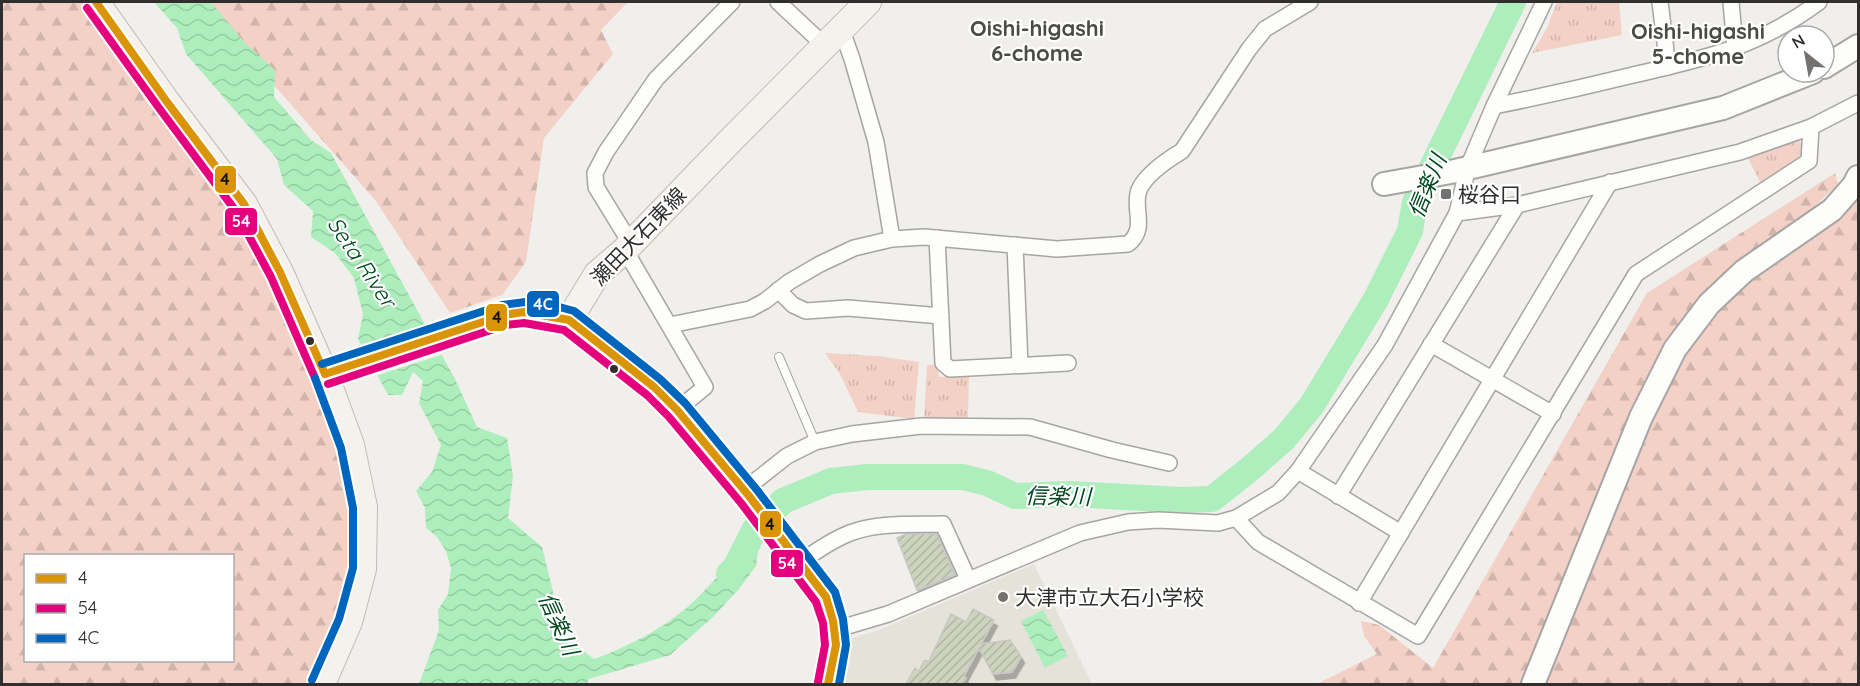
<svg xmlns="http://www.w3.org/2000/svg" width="1860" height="686" font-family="Quicksand,'Noto Sans JP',sans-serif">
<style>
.built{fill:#e4e2d9}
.grass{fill:url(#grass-tufts)}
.forest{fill:url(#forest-firs);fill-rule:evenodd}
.water{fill:url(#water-waves)}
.pier{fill:#f1efec}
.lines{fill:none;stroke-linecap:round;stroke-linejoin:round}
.river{stroke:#aeedbc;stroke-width:26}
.building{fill:url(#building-hatch);stroke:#c8c7c5;stroke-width:1.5;filter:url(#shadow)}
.lane-casing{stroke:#a6a5a3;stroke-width:10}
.street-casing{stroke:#a6a5a3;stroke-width:18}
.secondary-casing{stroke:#a6a5a3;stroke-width:26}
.primary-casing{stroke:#c3bbb4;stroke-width:28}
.lane{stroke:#fdfdfc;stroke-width:8}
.street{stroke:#fdfdfc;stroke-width:15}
.secondary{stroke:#fdfdfc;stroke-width:22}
.primary{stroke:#f5f1ed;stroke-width:26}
.bus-1-casing{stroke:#fff;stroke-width:12}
.bus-2-casing{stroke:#fff;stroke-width:12}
.bus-3-casing{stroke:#fff;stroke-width:12}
.bus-1{stroke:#d99407;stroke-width:8}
.bus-2{stroke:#e5007d;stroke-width:8}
.bus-3{stroke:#0065bd;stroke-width:8}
.poi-dot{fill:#747270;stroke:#fff;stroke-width:2}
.bus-dot{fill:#302f2d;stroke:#fff;stroke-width:2}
.labels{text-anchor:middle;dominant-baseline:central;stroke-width:4.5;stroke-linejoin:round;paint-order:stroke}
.poi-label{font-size:21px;fill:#302f2d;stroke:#fff;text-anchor:start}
.street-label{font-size:21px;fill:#302f2d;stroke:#fff}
.neighbourhood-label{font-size:22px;font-weight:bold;fill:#4c4a45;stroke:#fff}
.water-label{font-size:22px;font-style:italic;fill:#01491f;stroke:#fff}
.line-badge{stroke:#fff;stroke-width:2}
.badge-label{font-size:16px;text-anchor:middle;font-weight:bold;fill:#fff}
.pale-badge-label{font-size:16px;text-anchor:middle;font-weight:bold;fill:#111}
</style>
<defs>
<pattern id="grass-tufts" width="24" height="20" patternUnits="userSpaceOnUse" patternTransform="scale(1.5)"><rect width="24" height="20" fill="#f3d1c7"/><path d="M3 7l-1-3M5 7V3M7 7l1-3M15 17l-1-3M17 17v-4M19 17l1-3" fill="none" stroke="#d1b4ab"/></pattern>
<pattern id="forest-firs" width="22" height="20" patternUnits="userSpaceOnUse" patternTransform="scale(1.5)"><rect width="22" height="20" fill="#f3d1c7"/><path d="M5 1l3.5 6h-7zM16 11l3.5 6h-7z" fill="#d1b4ab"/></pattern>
<pattern id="water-waves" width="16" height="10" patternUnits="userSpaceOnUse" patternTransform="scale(1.5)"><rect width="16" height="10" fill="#aeedbc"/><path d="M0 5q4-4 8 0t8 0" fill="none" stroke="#96cca2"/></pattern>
<pattern id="building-hatch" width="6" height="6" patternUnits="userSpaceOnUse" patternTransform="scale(1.5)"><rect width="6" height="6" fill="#ced3be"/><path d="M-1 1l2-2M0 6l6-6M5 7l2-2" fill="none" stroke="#b1b5a4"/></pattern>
<filter id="shadow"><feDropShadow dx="3.5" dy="6" stdDeviation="0" flood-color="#0004"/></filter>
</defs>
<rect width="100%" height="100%" fill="#f1efec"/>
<polygon class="built" points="1034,564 1092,684 836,684 842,644 847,643 852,638 879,630"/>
<g class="grass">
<polygon points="1557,2 1619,2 1622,35 1532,53 1547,28"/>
<polygon points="1792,140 1800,141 1804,150 1799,161 1762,186 1747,156"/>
<polygon points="825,353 878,356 919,362 914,419 858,412 840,374"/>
<polygon points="927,365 938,365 939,377 969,376 968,418 924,419"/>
</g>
<g class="forest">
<path d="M2,2H85L212,175L258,245L318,388L354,509L344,615L312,684H2ZM26,556H232V660H26Z"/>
<polygon points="197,2 628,2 601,30 613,54 544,138 526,262 502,295 450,313 375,200 265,75"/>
<polygon points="1835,173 1838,184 1799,222 1820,233 1858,194 1858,684 1317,684 1377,654 1364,636 1361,621 1379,625 1433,668 1647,293"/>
</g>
<g class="water">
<path d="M154,2H211L245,43L275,70L274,97L311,140L331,153L455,379L477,427L507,438L513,476L508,518L542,547L564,636L594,659C628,647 666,627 693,602C713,583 731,561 750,541L758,552L756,566L739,589L713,617L670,655L589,679L587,684H419L439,630L438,610L448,594L451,568L446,551L437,537L426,528L425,508L416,491L432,472L441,445L419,403L423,381L413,372L402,395H388L358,339L363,314L354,278L335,253L311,237L313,211L284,185L277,159L186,54L177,28Z"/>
<polygon points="1043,610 1068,656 1045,668 1021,621"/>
</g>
<polygon class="pier" points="441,348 444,354 375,376 371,370"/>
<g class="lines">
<polyline class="river" points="729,574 735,568 755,529 783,501 831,481 867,477 963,477 987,483 1015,496 1069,494 1182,500 1212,499 1251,468 1284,439 1312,405 1376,299 1410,231 1415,202 1513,2"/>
</g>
<g class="building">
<polygon points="906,534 937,534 954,575 917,590 897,538"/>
<polygon points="973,609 994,620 981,644 1010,640 1021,657 1012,672 993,674 979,648 964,676 966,678 961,684 906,684 915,668 919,671 924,661 929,661 951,614 966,622"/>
</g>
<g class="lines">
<defs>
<polyline id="lane" points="779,357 815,442"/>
<g id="street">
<polyline points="778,2 824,45"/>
<polyline points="1660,2 1668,67"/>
<polyline points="1731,2 1735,48"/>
<polyline points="841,28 852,59 876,142 892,239"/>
<path d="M1494,106C1539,97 1584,87 1629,76C1702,59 1757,48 1819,2"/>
<polyline points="1457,213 1517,205 1740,152 1811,127 1858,103"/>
<polyline points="937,238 943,363 950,369 1068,363"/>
<polyline points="631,244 596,187 595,173 606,152 656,79 732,2"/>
<polyline points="1015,245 1020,365"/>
<polyline points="625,250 705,387 677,410"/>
<polyline points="778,290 793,305 806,311 848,308 941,316"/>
<path d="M670,325L750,309L765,301L789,282L820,264L854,248L892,239L924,237L1057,249L1128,244C1148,228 1132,209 1139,190C1146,174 1167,160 1182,151L1249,49L1265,29L1310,2"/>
<polyline points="1431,344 1553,414"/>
<polyline points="1298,471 1401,533"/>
<polyline points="744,490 787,456 815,442 852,434 921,426 1030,427 1112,450 1169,463"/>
<polyline points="1338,496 1517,205"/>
<polyline points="1236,518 1258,542 1418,636 1636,274 1809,161 1811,127"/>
<path d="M801,562C816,551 832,540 850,533C878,522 913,525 943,524L968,579"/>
<polyline points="1359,603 1610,182"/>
<polyline points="834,630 888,614 1080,533 1128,522 1158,520 1218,523 1236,518 1278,493 1298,471 1385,345 1457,213 1468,167 1494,106 1544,2"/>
</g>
<g id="secondary">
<polyline points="1824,67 1858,46"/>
<polyline points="1384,184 1451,172 1723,108 1813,72"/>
<polyline points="569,320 654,387 677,410 749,496 815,580 826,597 833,621 836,645 828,684"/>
<polyline points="1533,684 1641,417 1675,349 1709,304 1744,271 1832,210 1854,185 1858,177"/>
</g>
<g id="primary">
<polyline points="96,2 167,102 244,204 280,272 303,324 325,374 351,445 364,507 363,569 349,622 322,684"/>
<path d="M325,374L504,315C527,312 546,314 569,320L597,274L625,250L733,138L868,2"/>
</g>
</defs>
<use href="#lane" class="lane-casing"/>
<use href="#street" class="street-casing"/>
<use href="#secondary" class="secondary-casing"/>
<use href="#primary" class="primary-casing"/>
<use href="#lane" class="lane"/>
<use href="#street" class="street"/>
<use href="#secondary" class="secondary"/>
<use href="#primary" class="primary"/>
<defs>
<g id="bus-1">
<polyline points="96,2 167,102 244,204 280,272 325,374"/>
<polyline points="325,374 504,315 524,312 569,320 654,387 677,410 749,496 826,597 833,621 836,645 828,684"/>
</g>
<g id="bus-2">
<polyline points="87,8 159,108 235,210 271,277 315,378"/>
<polyline points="328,384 506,325 524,323 564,330 647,395 669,417 741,503 816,602 823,623 825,645 818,682"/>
</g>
<g id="bus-3">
<polyline points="322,364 502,305 525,302 552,305 574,311 660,379 685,403 757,490 835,592 843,619 846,645 839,684"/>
<polyline points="312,680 339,619 353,568 353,508 341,448 315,378"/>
</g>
</defs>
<use href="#bus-1" class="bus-1-casing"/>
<use href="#bus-2" class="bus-2-casing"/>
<use href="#bus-3" class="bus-3-casing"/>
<use href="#bus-1" class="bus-1"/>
<use href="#bus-2" class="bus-2"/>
<use href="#bus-3" class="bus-3"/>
</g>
<g class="poi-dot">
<rect x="1440" y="188" width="12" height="12" rx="3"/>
<circle cx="1003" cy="597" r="6"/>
</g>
<g class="bus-dot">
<circle cx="310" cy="341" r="5"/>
<circle cx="614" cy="369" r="5"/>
</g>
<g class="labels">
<g class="poi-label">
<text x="1458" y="194">桜谷口</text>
<text x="1015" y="597">大津市立大石小学校</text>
</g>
<g class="street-label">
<text transform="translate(638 236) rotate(-46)">瀬田大石東線</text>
</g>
<g class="neighbourhood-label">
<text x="1037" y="28">Oishi-higashi<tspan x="1037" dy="25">6-chome</tspan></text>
<text x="1698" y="31">Oishi-higashi<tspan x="1698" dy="25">5-chome</tspan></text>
</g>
<g class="water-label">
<text transform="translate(1427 186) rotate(-68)">信楽川</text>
<text transform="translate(362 262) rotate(56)">Seta River</text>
<text transform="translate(1058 496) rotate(1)">信楽川</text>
<text transform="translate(559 624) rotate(66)">信楽川</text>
</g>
</g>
<g class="line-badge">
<rect x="214" y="165" width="23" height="29" rx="6" fill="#d99407"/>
<rect x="224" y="207" width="34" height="29" rx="6" fill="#e5007d"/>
<rect x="526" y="290" width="34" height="28" rx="6" fill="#0065bd"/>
<rect x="485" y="303" width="23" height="29" rx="6" fill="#d99407"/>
<rect x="759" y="510" width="23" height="28" rx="6" fill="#d99407"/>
<rect x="770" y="549" width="34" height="29" rx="6" fill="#e5007d"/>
</g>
<g class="badge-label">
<text x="241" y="227">54</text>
<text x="543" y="310">4C</text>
<text x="787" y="569">54</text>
</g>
<g class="pale-badge-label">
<text x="225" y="185">4</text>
<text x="497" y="323">4</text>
<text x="770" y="530">4</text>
</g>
<rect width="1860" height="686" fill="none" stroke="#302f2d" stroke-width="6"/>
<rect x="24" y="554" width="210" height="108" fill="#ffffff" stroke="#acacab" stroke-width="1.5"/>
<rect x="36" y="574" width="30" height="9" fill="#d99407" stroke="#acacab" stroke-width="1.5"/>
<text x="78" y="584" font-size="18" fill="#302f2d">4</text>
<rect x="36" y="604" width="30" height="9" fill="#e5007d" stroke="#acacab" stroke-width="1.5"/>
<text x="78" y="614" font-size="18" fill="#302f2d">54</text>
<rect x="36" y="634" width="30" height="9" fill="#0065bd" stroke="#acacab" stroke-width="1.5"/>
<text x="78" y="644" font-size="18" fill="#302f2d">4C</text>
<g transform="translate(1806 54) rotate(329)"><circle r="28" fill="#ffffff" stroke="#acacab" stroke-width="1.5"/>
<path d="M0-4.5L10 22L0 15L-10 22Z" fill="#747270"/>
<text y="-9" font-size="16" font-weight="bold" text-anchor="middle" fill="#302f2d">N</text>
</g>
</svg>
